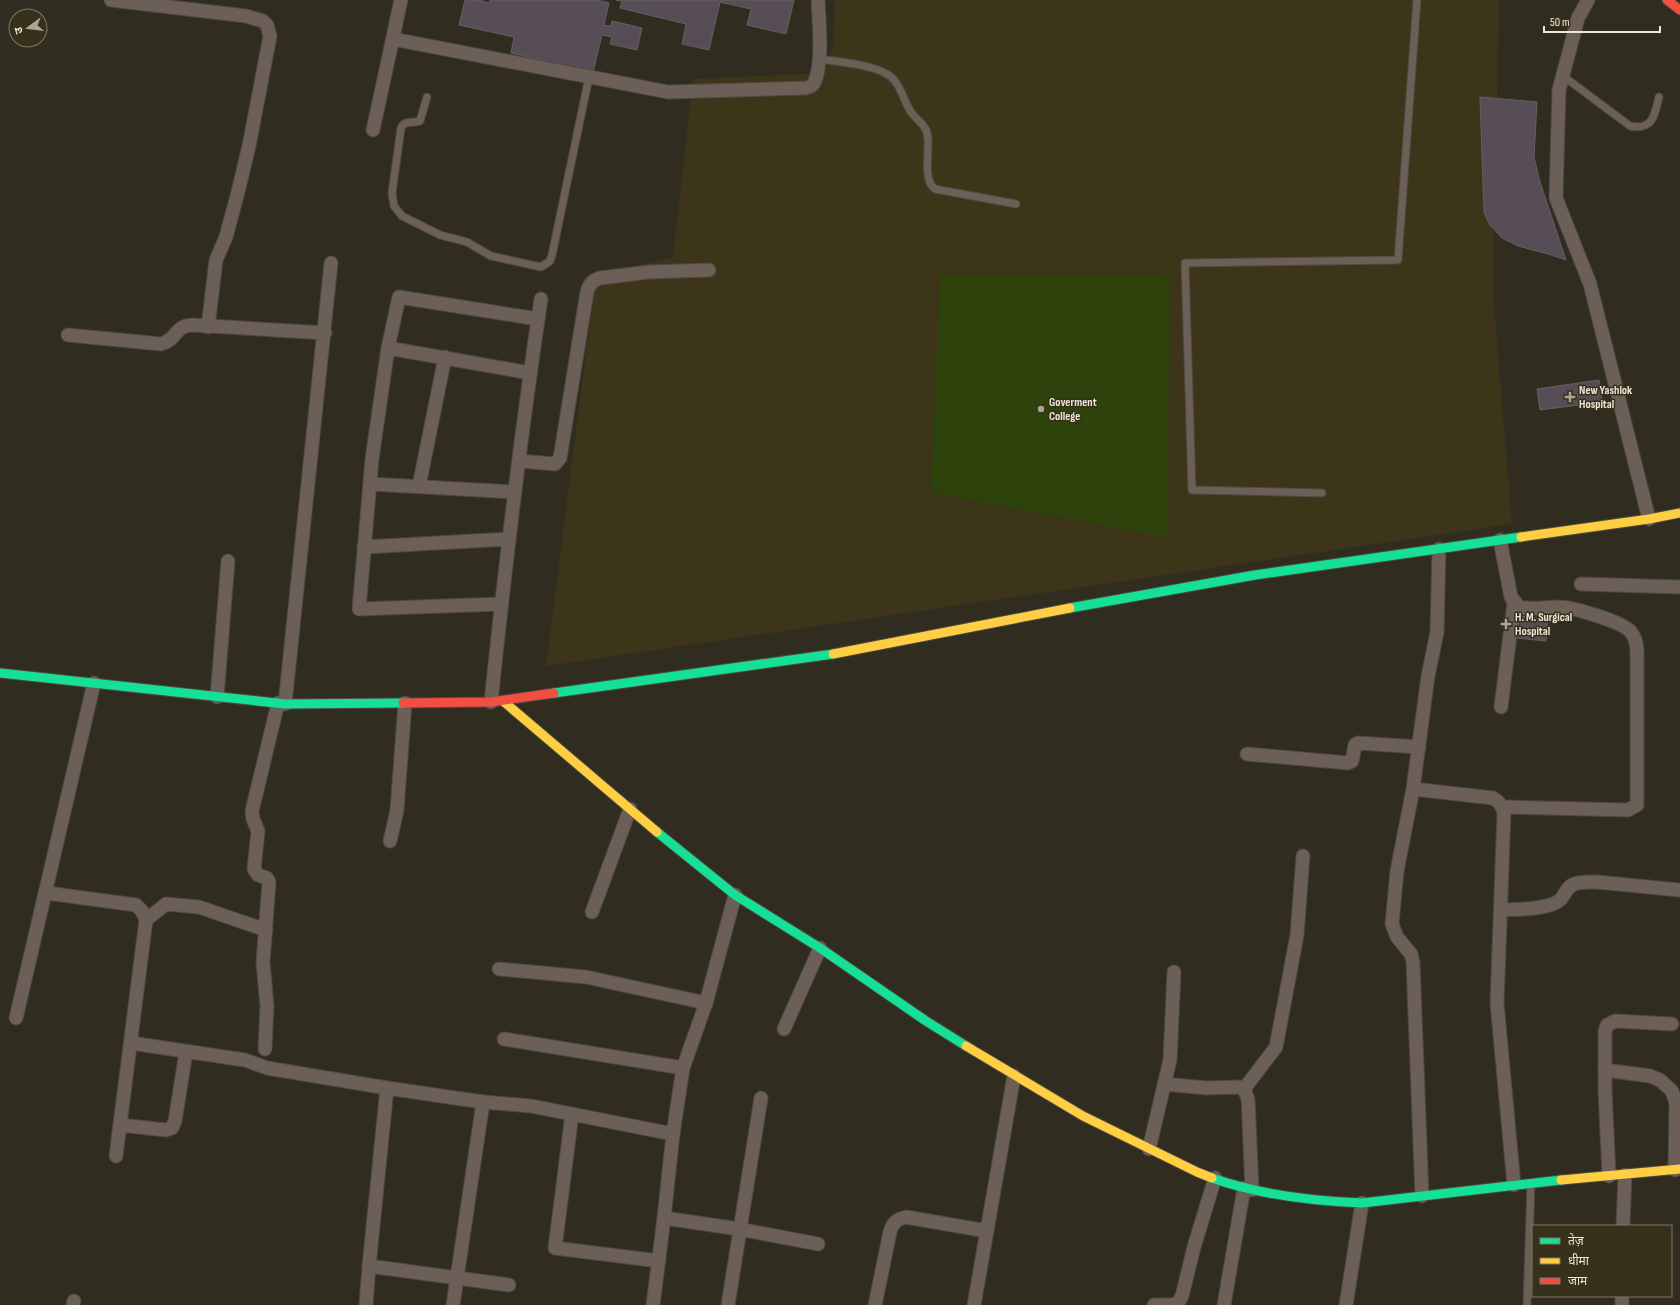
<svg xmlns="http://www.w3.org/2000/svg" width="1680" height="1305" font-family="'Sofia Sans Condensed','Noto Sans Devanagari',sans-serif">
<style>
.built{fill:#3d3519}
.green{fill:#2e420c}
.building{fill:#564d57;stroke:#64605f}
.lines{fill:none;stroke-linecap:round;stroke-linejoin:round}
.lane-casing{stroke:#4d493f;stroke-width:9}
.street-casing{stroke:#4d493f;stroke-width:15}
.fast-casing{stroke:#4d493f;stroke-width:11}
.slow-casing{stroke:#4d493f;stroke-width:11}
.jam-casing{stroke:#4d493f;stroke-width:11}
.lane{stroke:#6b5f57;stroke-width:7}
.street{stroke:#6b5f57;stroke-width:13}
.fast{stroke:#16e098;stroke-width:9}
.slow{stroke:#ffcf43;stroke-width:9}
.jam{stroke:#f24e42;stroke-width:9}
.poi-dot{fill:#aba699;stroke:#37301a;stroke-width:1.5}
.labels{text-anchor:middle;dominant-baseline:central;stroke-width:3;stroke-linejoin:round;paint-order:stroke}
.poi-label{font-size:12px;font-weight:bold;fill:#ece8da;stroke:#37301a;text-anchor:start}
</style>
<rect width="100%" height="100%" fill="#312c20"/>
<polygon class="built" points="835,0 1499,0 1493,293 1512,524 546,666 596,275 673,257 693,79 825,73 833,46"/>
<polygon class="green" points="1170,275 1167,538 931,492 940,276"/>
<g class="building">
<polygon points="465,0 479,0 489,3 490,0 597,0 609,3 604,25 611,26 612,21 642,28 637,50 610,44 612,37 602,35 593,72 511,53 514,37 459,25"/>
<polygon points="616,0 794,0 786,34 747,25 751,9 720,2 709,50 682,44 686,24 620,8 622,1"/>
<polygon points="1480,97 1537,102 1534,157 1540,182 1566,260 1548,254 1518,246 1502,238 1489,224 1484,212"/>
<polygon points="1599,380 1602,402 1540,410 1537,389"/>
<polygon points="1518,616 1548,619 1546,641 1516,638"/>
</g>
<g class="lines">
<defs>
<g id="lane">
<path d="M819,59C838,62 883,65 894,80C902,89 904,102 911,112C918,122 928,125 928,140C929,153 923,181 935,189L1016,204"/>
<path d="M1563,76L1630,126C1653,131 1655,114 1659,97"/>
<path d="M427,97L420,121C413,124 405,119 401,128L392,193L394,206L402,216L440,235L467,242L491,256L541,267L550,261L552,255L589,77"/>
<polyline points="1322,493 1192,490 1185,263 1398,260 1417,0"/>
<polyline points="1527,1305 1531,1184"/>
</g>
<g id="street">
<polyline points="111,0 246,16 263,21 267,25 270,36 249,146 238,192 226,237 216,260 208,327"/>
<polyline points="1588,0 1578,18 1559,90 1556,198 1590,284 1649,519"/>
<path d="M393,39L668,92L806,88C810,87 814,85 815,81C823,61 819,22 818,0"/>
<polyline points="373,130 401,0"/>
<path d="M68,335L161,344C177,340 174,326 192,325L325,333"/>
<polyline points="388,348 399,297 538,319"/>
<path d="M519,461L555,464L560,458L587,292C589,284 593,280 600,278L649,272L709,270"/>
<polyline points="370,484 515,492"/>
<polyline points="419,486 445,357"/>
<path d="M1500,540L1511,597L1519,607C1532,610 1545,607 1559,607C1573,607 1623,622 1631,632C1638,641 1637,652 1637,662V805L1628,810L1503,807"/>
<polyline points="364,547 509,539"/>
<polyline points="1581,584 1680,587"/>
<polyline points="501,604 359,609 372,459 388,348 530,373"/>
<polyline points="217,697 228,561"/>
<path d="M491,702C505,567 521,433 541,299"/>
<polyline points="285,704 331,263"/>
<polyline points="1501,707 1514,603"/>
<polyline points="1247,754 1348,763 1352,761 1355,745 1358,743 1419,747"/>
<path d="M1413,789L1493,798C1500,802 1502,806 1504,813L1497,1003L1514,1185"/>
<polyline points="390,841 397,810 405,703"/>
<polyline points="47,893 136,905 142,911 146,920 116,1156"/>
<path d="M1501,910C1517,909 1537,910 1553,904C1565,900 1563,891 1572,885C1578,881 1590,882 1597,882L1679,890"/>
<polyline points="592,912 630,809"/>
<polyline points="146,920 166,904 199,907 266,930"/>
<polyline points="499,969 586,977 706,1003"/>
<polyline points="16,1018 94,683"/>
<polyline points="784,1029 820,948"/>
<polyline points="504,1039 683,1068"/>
<polyline points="131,1043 245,1060 267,1068 387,1088 483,1102 531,1106 673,1134"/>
<polyline points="265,1049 267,1006 263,962 269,882 267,878 258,875 254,869 258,831 253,819 252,811 278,703"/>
<polyline points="1605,1070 1650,1076 1660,1080 1672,1091 1676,1103 1675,1170"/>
<polyline points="1164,1084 1207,1088 1239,1087 1244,1089 1248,1099 1252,1190"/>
<polyline points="387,1088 369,1266 509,1285"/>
<polyline points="1244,1089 1276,1047 1297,935 1303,856"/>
<polyline points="572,1114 555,1248 659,1261"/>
<polyline points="120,1125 166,1130 172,1128 175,1121 186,1052"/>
<polyline points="1149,1149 1170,1060 1174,972"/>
<polyline points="1609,1176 1605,1090 1605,1031 1607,1025 1615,1021 1672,1024"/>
<polyline points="1422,1196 1413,962 1411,954 1397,937 1392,924 1397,871 1413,789 1428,676 1437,632 1439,549"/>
<polyline points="664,1218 739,1229 818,1244"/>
<polyline points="1623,1226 1625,1175"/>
<polyline points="73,1305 74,1301"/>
<polyline points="366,1305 369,1266"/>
<polyline points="453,1305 483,1102"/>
<polyline points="653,1305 664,1218 673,1134 683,1068 706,1003 735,895"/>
<polyline points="728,1305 761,1098"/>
<path d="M875,1305L890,1232C893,1222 897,1219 906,1217L987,1231"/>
<polyline points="974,1305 1014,1076"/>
<polyline points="1154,1305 1170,1305"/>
<polyline points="1172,1305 1178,1303 1182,1296 1194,1247 1215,1178"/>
<polyline points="1224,1305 1244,1188"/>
<polyline points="1346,1305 1362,1203"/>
<polyline points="1622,1305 1622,1296"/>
</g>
<g id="fast">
<polyline points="1070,608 1255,575 1521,537"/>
<polyline points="0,673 285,704 403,703"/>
<polyline points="554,693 833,654"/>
<polyline points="657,832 735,895 820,948 926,1021 966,1046"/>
<path d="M1212,1178C1260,1195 1311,1201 1362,1203L1561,1180"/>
</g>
<g id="slow">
<polyline points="1521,537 1649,519 1680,513"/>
<polyline points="833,654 1070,608"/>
<polyline points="503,701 657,832"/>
<polyline points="966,1046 1083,1116 1197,1172 1212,1178"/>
<polyline points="1561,1180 1680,1169"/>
</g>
<g id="jam">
<polyline points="1667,0 1680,10"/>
<polyline points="403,703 491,702 554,693"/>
</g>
</defs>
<use href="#lane" class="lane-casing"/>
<use href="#street" class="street-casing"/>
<use href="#fast" class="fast-casing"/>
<use href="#slow" class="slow-casing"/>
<use href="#jam" class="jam-casing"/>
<use href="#lane" class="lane"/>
<use href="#street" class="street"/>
<use href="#fast" class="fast"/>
<use href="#slow" class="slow"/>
<use href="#jam" class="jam"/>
</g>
<g class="poi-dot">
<path d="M1568 391h4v4h4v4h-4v4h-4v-4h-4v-4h4z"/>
<circle cx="1041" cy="409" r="4"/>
<path d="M1504 618h4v4h4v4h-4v4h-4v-4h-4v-4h4z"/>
</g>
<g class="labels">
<g class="poi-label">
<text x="1579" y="390">New Yashlok<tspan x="1579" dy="14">Hospital</tspan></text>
<text x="1049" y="402">Goverment<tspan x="1049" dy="14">College</tspan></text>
<text x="1515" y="617">H. M. Surgical<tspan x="1515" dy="14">Hospital</tspan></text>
</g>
</g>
<rect x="1532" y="1225" width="140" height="72" fill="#37301a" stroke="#7f7a67"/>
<rect x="1540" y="1238" width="20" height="6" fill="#16e098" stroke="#7f7a67"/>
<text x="1568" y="1245" font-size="12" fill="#ece8da">तेज़</text>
<rect x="1540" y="1258" width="20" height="6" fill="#ffcf43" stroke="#7f7a67"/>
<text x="1568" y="1265" font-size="12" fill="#ece8da">धीमा</text>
<rect x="1540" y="1278" width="20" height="6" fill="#f24e42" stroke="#7f7a67"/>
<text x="1568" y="1285" font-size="12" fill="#ece8da">जाम</text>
<g transform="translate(28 28) rotate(255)"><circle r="19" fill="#37301a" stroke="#7f7a67"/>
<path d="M0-3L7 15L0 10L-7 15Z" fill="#aba699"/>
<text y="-6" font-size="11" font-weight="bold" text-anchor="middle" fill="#ece8da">उ</text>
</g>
<path d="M1544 26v6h116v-6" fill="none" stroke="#ece8da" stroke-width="2"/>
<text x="1550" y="26" font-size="12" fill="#ece8da" stroke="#37301a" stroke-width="3" paint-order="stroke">50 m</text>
</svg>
